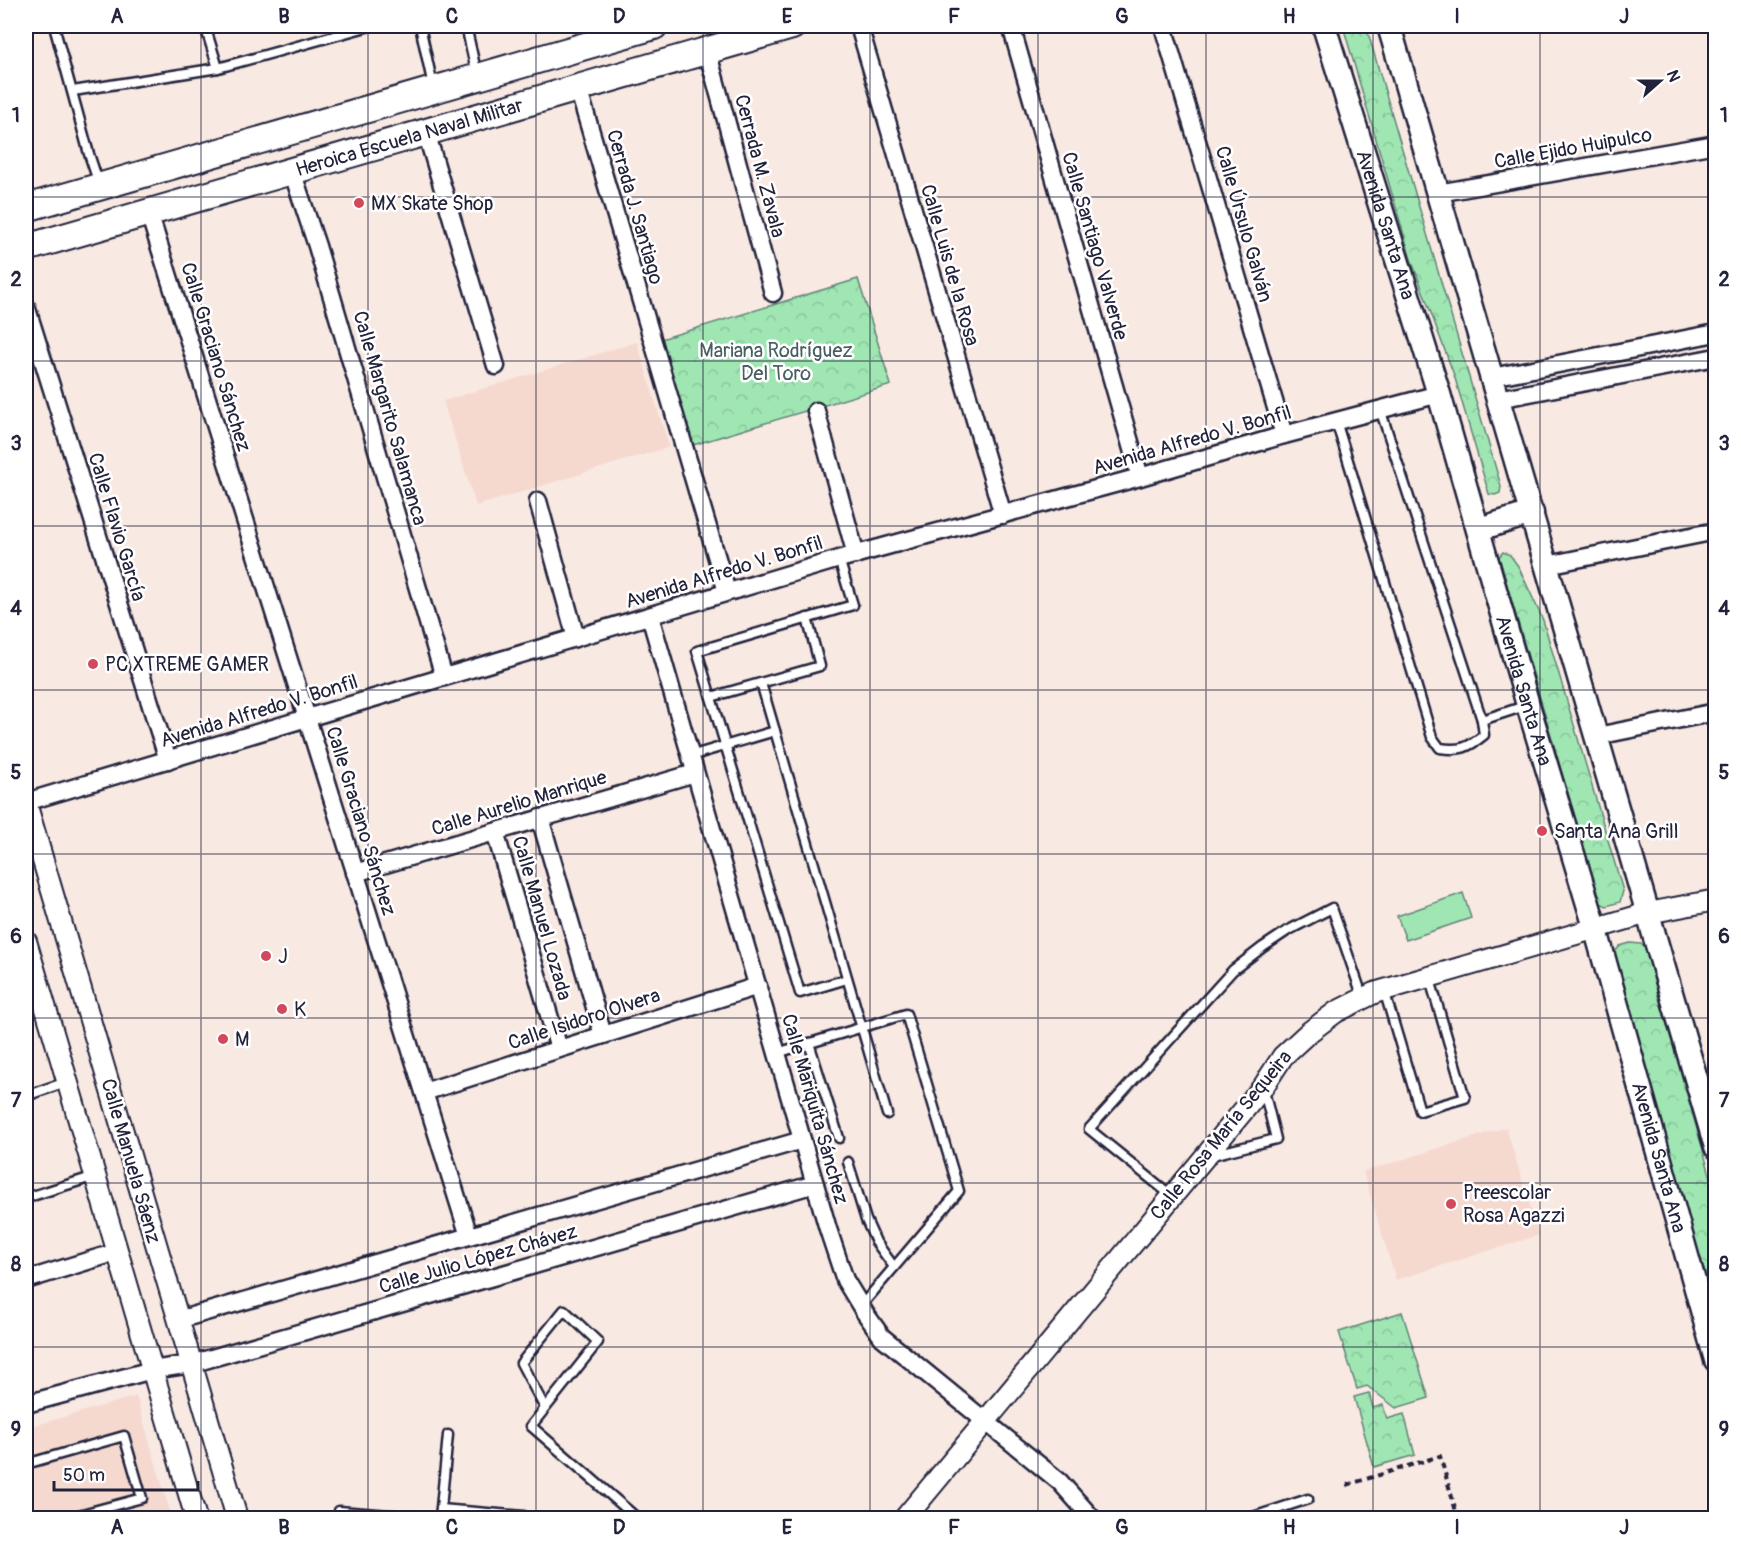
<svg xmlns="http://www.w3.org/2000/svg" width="1741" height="1544" font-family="Pangolin,sans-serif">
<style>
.built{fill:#f5d9cf}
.forest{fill:url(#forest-crowns);stroke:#608477;stroke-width:1.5}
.pitch{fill:#9fe6b3;stroke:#608477;stroke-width:1.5}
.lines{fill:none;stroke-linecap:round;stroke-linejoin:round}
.service-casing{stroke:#22223b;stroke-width:13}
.minor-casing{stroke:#22223b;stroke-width:21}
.tertiary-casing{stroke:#22223b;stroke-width:24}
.secondary-casing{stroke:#22223b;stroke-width:27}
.primary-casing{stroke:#22223b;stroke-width:30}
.path{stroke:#22223b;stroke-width:4;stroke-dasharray:6 4.5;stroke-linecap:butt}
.service{stroke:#fff;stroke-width:8}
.minor{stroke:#fff;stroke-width:16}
.tertiary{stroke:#fff;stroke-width:20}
.secondary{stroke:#fff;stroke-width:22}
.primary{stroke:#fff;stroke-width:26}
.grid{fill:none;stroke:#22223b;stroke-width:1.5;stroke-opacity:0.55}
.poi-dot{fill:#d1495b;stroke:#fff;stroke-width:2}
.labels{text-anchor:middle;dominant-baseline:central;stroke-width:5;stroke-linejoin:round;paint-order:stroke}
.street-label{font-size:20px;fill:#22223b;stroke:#fff}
.poi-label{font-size:20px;fill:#22223b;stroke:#fff;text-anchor:start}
.park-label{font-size:20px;fill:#485d5f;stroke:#fff}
.neatline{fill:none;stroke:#22223b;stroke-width:2}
.grid-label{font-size:20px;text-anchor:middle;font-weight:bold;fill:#22223b}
</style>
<defs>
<pattern id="forest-crowns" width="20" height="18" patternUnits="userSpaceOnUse" patternTransform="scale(1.5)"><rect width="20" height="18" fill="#9fe6b3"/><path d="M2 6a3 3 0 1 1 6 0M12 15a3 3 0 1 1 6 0" fill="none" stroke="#89c59b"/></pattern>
</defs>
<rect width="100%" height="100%" fill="#f9e9e3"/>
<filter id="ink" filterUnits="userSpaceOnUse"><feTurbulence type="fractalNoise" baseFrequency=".0167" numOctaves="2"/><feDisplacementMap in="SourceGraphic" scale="12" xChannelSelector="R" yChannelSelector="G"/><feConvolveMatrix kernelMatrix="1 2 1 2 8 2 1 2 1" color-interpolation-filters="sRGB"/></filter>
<g filter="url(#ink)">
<g class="built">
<polygon points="637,342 669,447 476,506 443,401"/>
<polygon points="1506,1127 1539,1235 1396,1280 1363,1172"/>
<polygon points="136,1396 172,1518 26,1518 26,1428"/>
</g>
<g class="forest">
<polygon points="1343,26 1366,26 1501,486 1500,493 1495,495 1489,494 1454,375 1411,259"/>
<polygon points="858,279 891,385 693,445 661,339"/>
<polygon points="1503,552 1510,555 1518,566 1543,620 1623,891 1620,902 1607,906 1600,903 1499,557"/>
<polygon points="1630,943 1641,944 1647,950 1649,962 1715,1192 1715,1309 1617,972 1613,954 1620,946"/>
<polygon points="1402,1312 1429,1398 1396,1408 1367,1386 1357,1389 1339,1332"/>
<polygon points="1369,1393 1373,1408 1383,1405 1387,1419 1404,1414 1415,1455 1374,1467 1354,1397"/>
</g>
<polygon class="pitch" points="1463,893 1471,918 1406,940 1397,916"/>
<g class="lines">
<defs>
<g id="service">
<polyline points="54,26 89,154 99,184"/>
<polyline points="205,26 218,68 370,26"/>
<polyline points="420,26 433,86"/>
<polyline points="466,26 477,75"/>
<polyline points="73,91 218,68"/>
<path d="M1336,421L1432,737L1440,748C1460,751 1468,748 1484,735L1482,720L1380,409"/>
<polyline points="839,559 853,605 697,651 800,993 847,979"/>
<polyline points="761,683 887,1114"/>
<polyline points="711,697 820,666 807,618"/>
<polyline points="1482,720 1528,705"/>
<polyline points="690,756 775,731"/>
<polyline points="1384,990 1420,1111 1465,1098 1429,976"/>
<polyline points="809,1043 839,1138"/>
<polyline points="777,1053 906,1014 959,1191 861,1306"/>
<polyline points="26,1096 66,1082"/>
<polyline points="1212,1155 1276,1139 1263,1087"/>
<polyline points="848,1162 866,1220 876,1242 894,1267"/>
<polyline points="1172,1196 1089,1129 1233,970 1263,947 1287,931 1332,908 1363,998"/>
<polyline points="26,1198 95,1176"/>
<polyline points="545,1408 521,1363 564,1310 598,1342 531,1426 637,1518"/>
<polyline points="26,1464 124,1436 142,1498 67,1518"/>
<polyline points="441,1509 524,1516"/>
<polyline points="339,1511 429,1518"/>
<polyline points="440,1518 448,1435"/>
<polyline points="1250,1518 1308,1499"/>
</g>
<g id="minor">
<polyline points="859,26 1003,515"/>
<polyline points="1011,26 1140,477"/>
<polyline points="1163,26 1284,435"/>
<polyline points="707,50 773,293"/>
<polyline points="578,88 727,592"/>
<polyline points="426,132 496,366"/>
<polyline points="292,171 317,246 444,677"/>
<polyline points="1438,193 1716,144"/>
<polyline points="149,213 469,1236"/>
<polyline points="26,306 168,760"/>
<polyline points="1492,377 1716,333"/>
<polyline points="1498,399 1716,357"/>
<polyline points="816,411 856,555"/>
<polyline points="538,501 576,638"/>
<polyline points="1547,565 1716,531"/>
<polyline points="650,616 828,1229 845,1280 865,1313 882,1337 1060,1482 1092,1518"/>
<polyline points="1597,736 1716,712"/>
<polyline points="26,802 839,559 1140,477 1284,435 1439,394"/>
<polyline points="540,818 603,1035"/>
<polyline points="495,832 559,1049"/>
<polyline points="355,873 695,773"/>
<polyline points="424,1092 758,986"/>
<polyline points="26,1280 117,1252"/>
<polyline points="178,1320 802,1140"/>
<polyline points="26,1404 152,1370 191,1364 815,1184"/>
</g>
<g id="tertiary">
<polyline points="26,803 237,1518"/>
<polyline points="26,941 196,1518"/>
<polyline points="905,1518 1263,1087 1283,1056 1308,1033 1336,1012 1374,993 1648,913 1716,900"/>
</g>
<g id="secondary">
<path id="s1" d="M1324,26L1439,394L1528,705L1595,927L1716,1360"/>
<polyline points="1389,26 1716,1147"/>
<polyline points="1479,529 1532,513"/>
</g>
<g id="primary">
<polyline points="26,208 654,26"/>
<path id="s2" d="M26,248L792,26"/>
</g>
</defs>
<use href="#service" class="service-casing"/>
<use href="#minor" class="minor-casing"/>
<use href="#tertiary" class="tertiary-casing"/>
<use href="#secondary" class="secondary-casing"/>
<use href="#primary" class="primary-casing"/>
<polyline class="path" points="1347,1485 1440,1456 1458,1518"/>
<use href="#service" class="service"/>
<use href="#minor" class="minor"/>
<use href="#tertiary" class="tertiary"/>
<use href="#secondary" class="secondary"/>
<use href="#primary" class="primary"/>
</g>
</g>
<path class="grid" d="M201,26V1518M368,26V1518M536,26V1518M703,26V1518M870,26V1518M1038,26V1518M1206,26V1518M1373,26V1518M1540,26V1518M26,197H1716M26,361H1716M26,526H1716M26,690H1716M26,854H1716M26,1018H1716M26,1183H1716M26,1347H1716"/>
<g class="poi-dot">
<circle cx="359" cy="203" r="6"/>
<circle cx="93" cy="664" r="6"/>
<circle cx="1542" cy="831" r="6"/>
<circle cx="266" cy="956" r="6"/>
<circle cx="282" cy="1009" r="6"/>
<circle cx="223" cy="1039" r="6"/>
<circle cx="1451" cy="1204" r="6"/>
</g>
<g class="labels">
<g class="street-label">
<text stroke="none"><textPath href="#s2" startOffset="399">Heroica Escuela Naval Militar</textPath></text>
<text transform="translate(1573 148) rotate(-10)">Calle Ejido Huipulco</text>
<text transform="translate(760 166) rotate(75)">Cerrada M. Zavala</text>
<text transform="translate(635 207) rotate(74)">Cerrada J. Santiago</text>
<text transform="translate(1244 224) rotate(74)">Calle Úrsulo Galván</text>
<text stroke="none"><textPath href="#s1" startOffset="208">Avenida Santa Ana</textPath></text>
<text transform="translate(1095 246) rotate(74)">Calle Santiago Valverde</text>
<text transform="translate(950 265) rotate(74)">Calle Luis de la Rosa</text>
<text transform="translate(216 357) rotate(73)">Calle Graciano Sánchez</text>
<text transform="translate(390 418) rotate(74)">Calle Margarito Salamanca</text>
<text transform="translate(1192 440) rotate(-16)">Avenida Alfredo V. Bonfil</text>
<text transform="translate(117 527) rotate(73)">Calle Flavio García</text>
<text transform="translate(724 572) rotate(-17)">Avenida Alfredo V. Bonfil</text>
<text stroke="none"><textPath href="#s1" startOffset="694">Avenida Santa Ana</textPath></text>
<text transform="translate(259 711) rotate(-17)">Avenida Alfredo V. Bonfil</text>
<text transform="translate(519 803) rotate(-17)">Calle Aurelio Manrique</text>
<text transform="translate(361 821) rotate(73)">Calle Graciano Sánchez</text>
<text transform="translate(542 918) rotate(74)">Calle Manuel Lozada</text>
<text transform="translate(584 1019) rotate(-18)">Calle Isidoro Olvera</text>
<text transform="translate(815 1109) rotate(74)">Calle Mariquita Sánchez</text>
<text transform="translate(1221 1135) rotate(-51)">Calle Rosa María Sequeira</text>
<text stroke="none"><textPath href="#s1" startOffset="1180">Avenida Santa Ana</textPath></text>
<text transform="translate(131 1161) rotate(74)">Calle Manuela Sáenz</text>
<text transform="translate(478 1259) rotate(-16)">Calle Julio López Chávez</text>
</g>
<g class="poi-label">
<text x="371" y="203">MX Skate Shop</text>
<text x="105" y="664">PC XTREME GAMER</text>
<text x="1554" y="831">Santa Ana Grill</text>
<text x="278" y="956">J</text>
<text x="294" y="1009">K</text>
<text x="235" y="1039">M</text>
<text x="1463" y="1192">Preescolar<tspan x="1463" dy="23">Rosa Agazzi</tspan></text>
</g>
<g class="park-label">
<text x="776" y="350">Mariana Rodríguez<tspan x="776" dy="23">Del Toro</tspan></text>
</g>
</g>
<rect width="1741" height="1544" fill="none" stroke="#fff" stroke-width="66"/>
<g transform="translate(1660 81) rotate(69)" stroke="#ffffff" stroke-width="4.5" paint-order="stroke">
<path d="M0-4.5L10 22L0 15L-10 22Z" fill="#22223b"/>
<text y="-9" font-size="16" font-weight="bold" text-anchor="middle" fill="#22223b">N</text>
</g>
<path d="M54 1481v9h144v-9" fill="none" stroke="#22223b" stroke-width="3"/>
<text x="63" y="1481" font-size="18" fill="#22223b" stroke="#ffffff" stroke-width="4.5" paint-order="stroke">50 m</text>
<rect x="33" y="33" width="1675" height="1478" class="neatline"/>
<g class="grid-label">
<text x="117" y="23">A</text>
<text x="284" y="23">B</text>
<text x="452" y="23">C</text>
<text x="619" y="23">D</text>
<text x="787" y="23">E</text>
<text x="954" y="23">F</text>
<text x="1122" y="23">G</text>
<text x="1289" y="23">H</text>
<text x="1457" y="23">I</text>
<text x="1624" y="23">J</text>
<text x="16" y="122">1</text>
<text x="1724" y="122">1</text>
<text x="16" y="286">2</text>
<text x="1724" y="286">2</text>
<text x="16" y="450">3</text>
<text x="1724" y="450">3</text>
<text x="16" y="615">4</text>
<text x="1724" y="615">4</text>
<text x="16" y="779">5</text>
<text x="1724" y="779">5</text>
<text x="16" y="943">6</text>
<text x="1724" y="943">6</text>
<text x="16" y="1107">7</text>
<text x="1724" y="1107">7</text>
<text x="16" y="1271">8</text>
<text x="1724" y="1271">8</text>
<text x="16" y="1436">9</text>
<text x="1724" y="1436">9</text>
<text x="117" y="1534">A</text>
<text x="284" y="1534">B</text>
<text x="452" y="1534">C</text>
<text x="619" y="1534">D</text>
<text x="787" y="1534">E</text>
<text x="954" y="1534">F</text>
<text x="1122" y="1534">G</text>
<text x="1289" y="1534">H</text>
<text x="1457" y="1534">I</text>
<text x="1624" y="1534">J</text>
</g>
</svg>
